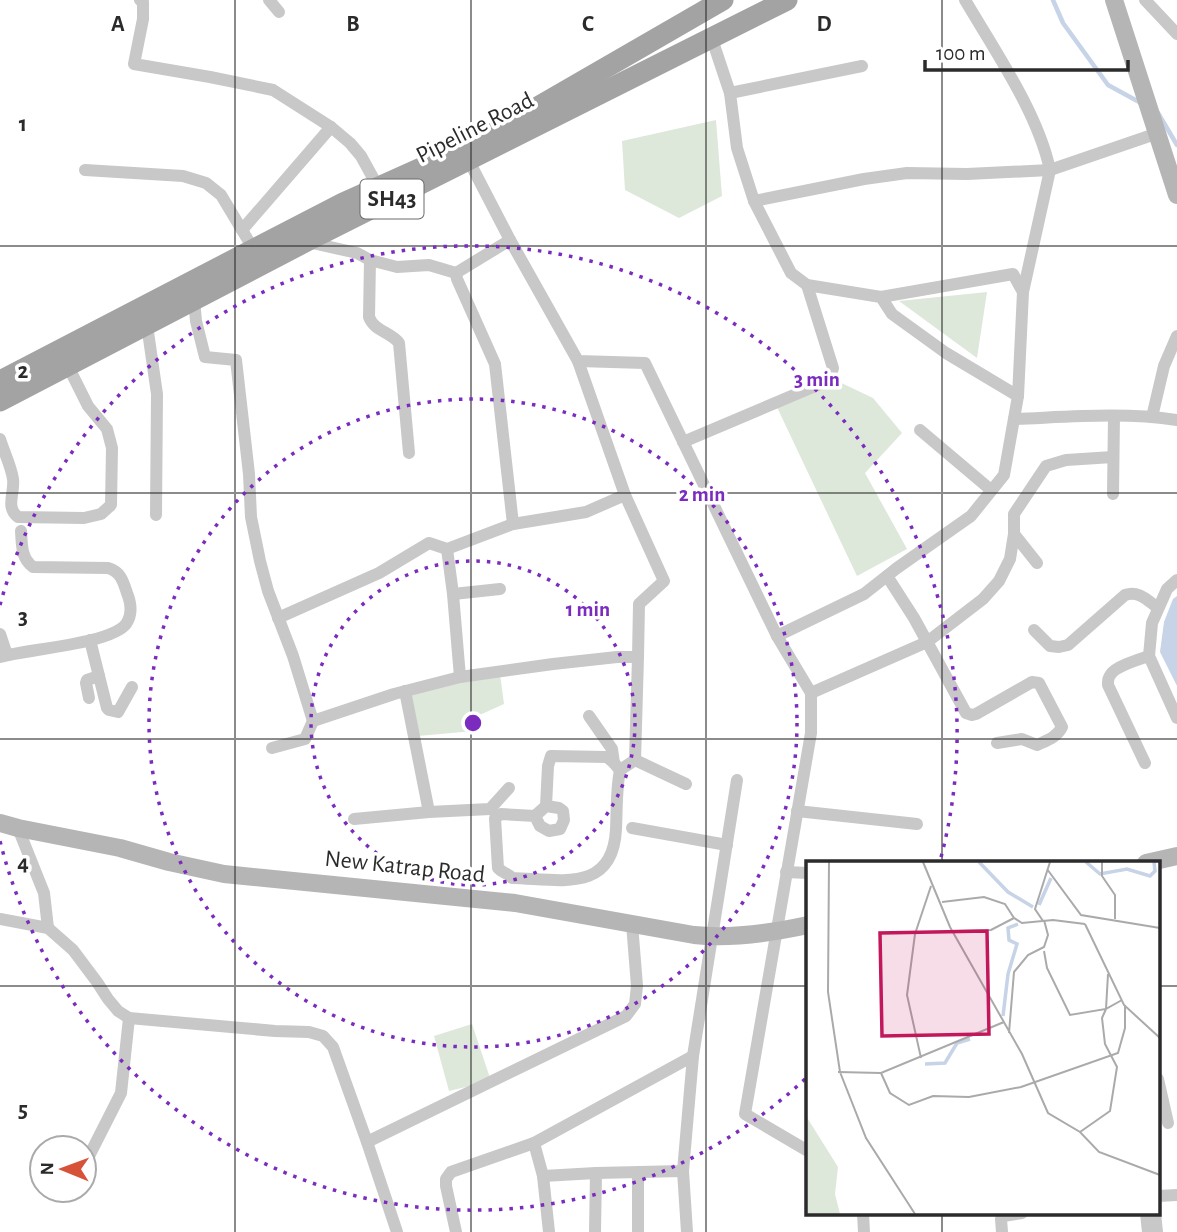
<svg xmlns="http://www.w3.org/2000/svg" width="1177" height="1232" font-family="'Alegreya Sans',sans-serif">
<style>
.green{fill:#dee8da}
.water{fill:#c7d3e7}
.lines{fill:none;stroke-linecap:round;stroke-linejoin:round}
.stream{stroke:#c7d3e7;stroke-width:4.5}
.street{stroke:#c8c8c8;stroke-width:12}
.secondary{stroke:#b5b5b5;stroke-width:18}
.primary{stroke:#a3a3a3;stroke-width:21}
.grid{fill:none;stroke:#2b2b2b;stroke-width:2;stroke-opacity:0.55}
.ring{fill:none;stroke:#7b2cbf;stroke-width:3.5;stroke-dasharray:3.5 7}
.labels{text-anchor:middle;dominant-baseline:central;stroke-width:7;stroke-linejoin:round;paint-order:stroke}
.shield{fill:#fff;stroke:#6b6b6b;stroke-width:2}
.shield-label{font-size:23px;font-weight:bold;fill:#2b2b2b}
.street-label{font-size:24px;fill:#2b2b2b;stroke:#fff}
.inset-river{fill:none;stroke:#c7d3e7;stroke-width:3.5}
.inset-road{fill:none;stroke:#aaa;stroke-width:2}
.view{fill:#c2185b;fill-opacity:0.15;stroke:#c2185b;stroke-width:3.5}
.inset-edge{fill:none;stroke:#2b2b2b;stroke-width:3.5}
.grid-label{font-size:23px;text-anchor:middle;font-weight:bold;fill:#2b2b2b;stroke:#fff;stroke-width:7;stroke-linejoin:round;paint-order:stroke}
.centre{fill:#7b2cbf;stroke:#fff;stroke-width:3.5}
.ring-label{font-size:21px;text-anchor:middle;font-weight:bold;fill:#7b2cbf;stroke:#fff;stroke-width:7;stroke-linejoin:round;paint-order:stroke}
</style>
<rect width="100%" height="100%" fill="#fff"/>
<g class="green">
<polygon points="716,120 722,196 679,218 625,190 622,141"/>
<polygon points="987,292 977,358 899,301"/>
<polygon points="833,379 873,398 902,433 865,473 907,549 857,576 775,403"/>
<polygon points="500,674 504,704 473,718 474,731 418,736 410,693"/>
<polygon points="472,1024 491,1081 449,1091 434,1036"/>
</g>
<polygon class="water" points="1177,596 1177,686 1160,652 1164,622 1173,599"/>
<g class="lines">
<g class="stream">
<polyline points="1053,0 1063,23 1108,85 1141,103"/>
<polyline points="1158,113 1177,145"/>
</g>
<g class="street">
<polyline points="140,0 143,2 143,19 134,64 210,77 273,90 331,127 350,143 361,156 378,187"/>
<polyline points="269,0 279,12"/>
<polyline points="1145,0 1177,34"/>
<polyline points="712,39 730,93 737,148 754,201 791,273 807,285 881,297 892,314 946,353 1018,396"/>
<polyline points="730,93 862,66"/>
<polyline points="469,161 510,240 578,361 645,363 777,636 811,693 811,733 745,1114 808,1151"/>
<polyline points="85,170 183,176 206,183 221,195 254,250"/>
<polyline points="754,201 864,179 907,173 967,174 1050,170 1158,133"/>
<polyline points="242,230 331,127"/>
<polyline points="510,240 456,273 457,279 495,364 513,524 586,512 625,495"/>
<polyline points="308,242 357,253 370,260 397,267 429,265 456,273"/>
<path d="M370,260L369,317C374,331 391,332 399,343L409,453"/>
<polyline points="881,297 1013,274 1023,292"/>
<polyline points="194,300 196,321 205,357 236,360 249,474 251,517 260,561 268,591 293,656 313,721 394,694 460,677 553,664 617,657 638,657 639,604 664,581 625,495 578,361"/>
<polyline points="147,325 157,394 156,515"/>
<polyline points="1152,417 1164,366 1177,336"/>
<path d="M1014,419C1068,417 1123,412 1177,420"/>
<polyline points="920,430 991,490"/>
<path d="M0,439C4,452 11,466 13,479C15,493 5,507 18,517L84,518L101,514L111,505L112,448L107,429L88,406L68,366"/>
<polyline points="683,442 820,384 830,378 833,368 807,285"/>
<polyline points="1113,494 1114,416"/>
<polyline points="1014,534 1037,563"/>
<polyline points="447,549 453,594 460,677"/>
<path d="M887,576L914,618L966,713L972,715L976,714L1032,682L1039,683L1062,727C1057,737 1048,740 1037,745L1022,739L997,743"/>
<polyline points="1177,580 1167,589 1152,623 1149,656 1177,718"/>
<polyline points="453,594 500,589"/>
<polyline points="278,618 379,573 429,543 447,549 513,524"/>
<path d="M1034,630L1050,646L1059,647L1068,645L1125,595C1139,590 1148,601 1158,608"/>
<polyline points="0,634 7,655"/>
<path d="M777,636L864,594L897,568L971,516L1004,475L1018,396L1023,292L1050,170C1038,113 995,51 965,0"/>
<polyline points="90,640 107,708 109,710 118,712 132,687"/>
<path d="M0,657C27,649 111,644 126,624C133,614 131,603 127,593C123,581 121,572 108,568L33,567C21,558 22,545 21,531"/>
<polyline points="405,691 429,812"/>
<polyline points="811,693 927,642 983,599 999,581 1010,559 1014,534 1014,514 1046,466 1066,460 1113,457"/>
<polyline points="89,698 86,683 87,680 99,676"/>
<polyline points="589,716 612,749 614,763"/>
<polyline points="272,748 305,739 313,721"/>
<polyline points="635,760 638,657"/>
<polyline points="635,760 686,784"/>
<path d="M1145,763L1108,685C1108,680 1108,678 1111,674C1116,666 1140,659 1149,656"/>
<polyline points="546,806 548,766 551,756 607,757 614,763 620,770"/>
<polyline points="797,811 917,824"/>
<path d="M535,816L546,806L559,808L563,811L564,820L560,829L549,831L540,826L535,816L501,814L495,818L498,868C502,873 508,873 512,878C559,879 613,894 616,829C617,809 616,790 620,770L635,760"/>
<polyline points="354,819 429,812 490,809 509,788"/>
<polyline points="18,828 44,893 48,928"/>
<polyline points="632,828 727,845"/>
<polyline points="786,872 808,873"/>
<polyline points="0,919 48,928 73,950 97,982 108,999 118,1011 129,1018 275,1031 309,1032 323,1036 333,1047 367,1142 397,1232"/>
<polyline points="1158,1079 1168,1123"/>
<polyline points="367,1142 626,1016 635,1004 637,986 632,924"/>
<polyline points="534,1143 543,1176 549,1232"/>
<polyline points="84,1166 121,1093 129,1018"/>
<polyline points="683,1171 687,1232"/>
<polyline points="638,1172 638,1232"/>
<polyline points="543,1176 596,1173"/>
<polyline points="1158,1196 1177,1195"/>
<polyline points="863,1213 864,1232"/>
<polyline points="1146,1213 1148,1232"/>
<polyline points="1155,1213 1157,1232"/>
<polyline points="456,1232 446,1186 446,1179 451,1172 534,1143 693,1056"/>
<polyline points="595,1232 596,1173 683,1171 693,1056 737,780"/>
<polyline points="1002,1232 1001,1219 1003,1216 1022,1213"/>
</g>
<g class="secondary">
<polyline points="1114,0 1177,195"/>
<path d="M0,823L18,828L120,848L169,862L224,874L515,903L694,935C732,939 771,933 808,925"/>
<polyline points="1146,863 1177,856"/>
</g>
<g class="primary">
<polyline points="0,381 343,203 470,146 723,0"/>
<polyline points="0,401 307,241 787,0"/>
</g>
</g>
<path class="grid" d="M235,0V1232M471,0V1232M706,0V1232M942,0V863M0,246H1177M0,493H1177M0,739H1177M0,986H808M1158,986H1177M942,1213V1232"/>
<g class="ring">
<circle cx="473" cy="723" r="162"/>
<circle cx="473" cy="723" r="324"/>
<path d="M805 1079A487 487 0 0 1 0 841M0 605A487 487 0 1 1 940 861"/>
</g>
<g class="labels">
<rect class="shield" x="360.5" y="179.5" width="63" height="39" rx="5"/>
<g class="shield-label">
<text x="392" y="199">SH43</text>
</g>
<g class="street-label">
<text transform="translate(475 128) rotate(-27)">Pipeline Road</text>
<text transform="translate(405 867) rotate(6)">New Katrap Road</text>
</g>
</g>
<g transform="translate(806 861)">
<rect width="354" height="354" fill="#fff"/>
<path d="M0,255L32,306L29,333L34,353H0Z" fill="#dee8da"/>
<path class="inset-river" d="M173,1L202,31L227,46M280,1L294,13L321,8L344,15L349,10L348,1M233,44L245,17M197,155L202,113L211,83L203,79L202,67L212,63M119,203L139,202L151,182L164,178"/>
<path class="inset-road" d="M23,1L22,131L34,211L60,277L109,353M117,1L144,66L216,193L242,252L274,271L293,291L354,314M296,1V15L309,34V58M241,8L275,54L354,67M136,41L178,36L199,43L208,57M237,60L229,48L244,1M279,63L318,144L354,177M146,70L185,69L208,57L216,62L247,59L279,63M238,90L241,107L264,154L300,148L302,113M203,172L208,111L222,94L238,86L242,74L238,59M115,197L101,134L109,73L125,25M32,211L75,212L198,161M75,212L84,232L103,244L127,235L163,236L215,226L312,192L319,167V144M274,271L304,250L311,206L299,183L296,157L300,148L316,139"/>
<path class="view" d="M181,70L183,173L76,175L74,72Z"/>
<rect width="354" height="354" class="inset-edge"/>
</g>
<g class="grid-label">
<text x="118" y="31">A</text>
<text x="353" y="31">B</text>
<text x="588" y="31">C</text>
<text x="824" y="31">D</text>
<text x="23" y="131">1</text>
<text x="23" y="378">2</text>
<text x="23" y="624">3</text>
<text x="23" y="870">4</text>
<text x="23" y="1117">5</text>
</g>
<circle cx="473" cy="723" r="10" class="centre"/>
<g class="ring-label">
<text x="817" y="386">3 min</text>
<text x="702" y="501">2 min</text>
<text x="588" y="616">1 min</text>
</g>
<g transform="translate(63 1169) rotate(271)"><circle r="33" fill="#ffffff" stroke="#aaaaaa" stroke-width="2"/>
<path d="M0-5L12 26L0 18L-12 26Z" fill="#d6533a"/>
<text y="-10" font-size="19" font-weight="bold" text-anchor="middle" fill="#2b2b2b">N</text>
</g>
<path d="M925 60v10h203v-10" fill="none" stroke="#2b2b2b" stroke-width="3.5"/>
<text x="936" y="60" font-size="21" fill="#2b2b2b" stroke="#ffffff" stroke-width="5" paint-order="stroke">100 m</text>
</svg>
